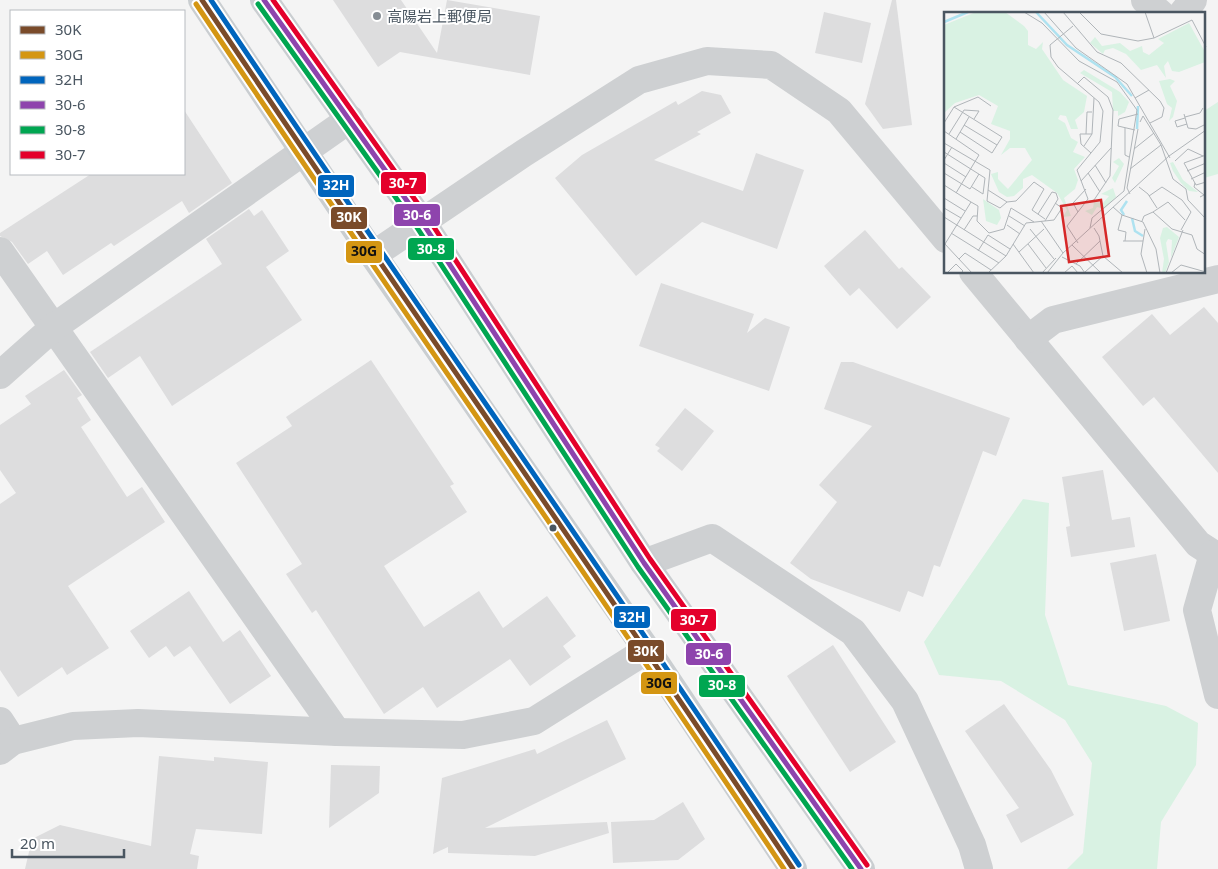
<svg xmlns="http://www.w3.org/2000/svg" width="1218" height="869" font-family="'Noto Sans','Noto Sans JP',sans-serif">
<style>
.green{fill:#d9f2e3}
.building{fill:#ddddde}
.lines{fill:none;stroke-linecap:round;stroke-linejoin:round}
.minor{stroke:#ced0d2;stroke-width:28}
.major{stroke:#caced1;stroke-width:28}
.bus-1-casing{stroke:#fff;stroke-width:9}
.bus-2-casing{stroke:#fff;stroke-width:9}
.bus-3-casing{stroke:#fff;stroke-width:9}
.bus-4-casing{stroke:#fff;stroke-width:9}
.bus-5-casing{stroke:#fff;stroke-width:9}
.bus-6-casing{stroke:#fff;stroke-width:9}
.bus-1{stroke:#7a4b2a;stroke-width:5}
.bus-2{stroke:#d49613;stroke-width:5}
.bus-3{stroke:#0065bd;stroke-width:5}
.bus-4{stroke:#8e44ad;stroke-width:5}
.bus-5{stroke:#00a651;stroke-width:5}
.bus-6{stroke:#e4002b;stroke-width:5}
.poi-dot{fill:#868d94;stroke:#fff;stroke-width:2}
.bus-dot{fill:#4a5661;stroke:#fff;stroke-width:2}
.labels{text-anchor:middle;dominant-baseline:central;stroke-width:4;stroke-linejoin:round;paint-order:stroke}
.poi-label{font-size:15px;fill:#4a5661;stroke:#fff;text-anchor:start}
.inset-river{fill:none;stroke:#aee2f0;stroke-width:2.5}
.inset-road{fill:none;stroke:#b0b5b9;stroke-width:1}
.view{fill:#d62828;fill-opacity:0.15;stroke:#d62828;stroke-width:2.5}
.inset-edge{fill:none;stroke:#4a5661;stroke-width:2.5}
.line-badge{stroke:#fff;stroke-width:2}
.badge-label{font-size:14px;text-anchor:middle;font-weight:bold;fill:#fff}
.pale-badge-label{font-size:14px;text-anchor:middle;font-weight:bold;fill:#111}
</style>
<rect width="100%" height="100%" fill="#f4f4f4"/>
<g class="green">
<polygon points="1218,102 1218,174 1204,178 1204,111"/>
<polygon points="1023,499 1049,503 1045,615 1068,685 1166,706 1198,723 1196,765 1161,822 1157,869 1067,869 1083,853 1092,763 1065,720 1001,681 939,675 924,642"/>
</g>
<g class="building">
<polygon points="333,0 401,0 437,53 447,0 540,16 530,75 400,52 378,67"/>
<polygon points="892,0 896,0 912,125 883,129 865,104"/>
<polygon points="824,12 871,23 862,63 815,53"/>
<polygon points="702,91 721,95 731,113 697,132 701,134 654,160 743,191 756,153 804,170 777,249 702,222 636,276 555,178 582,155 676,101 678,105"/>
<polygon points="184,110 232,183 189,213 182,201 114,246 111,243 63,275 47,251 28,264 12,242 0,236 0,233 91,174 184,174"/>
<polygon points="249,209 254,216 262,210 289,251 266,267 302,320 172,406 140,356 108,378 90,352 222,264 206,239"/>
<polygon points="865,230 899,269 902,267 931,297 897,329 859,288 850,296 824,266"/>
<polygon points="661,283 754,314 747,333 765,318 790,327 769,391 639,346"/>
<polygon points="1204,307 1218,323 1218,473 1154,397 1143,406 1102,357 1152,314 1170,335"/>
<polygon points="371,360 454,484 450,486 467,512 384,566 424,627 479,591 503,628 547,596 576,636 563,646 571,657 530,686 510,659 437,708 423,687 384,714 316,610 312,613 286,574 302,564 236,463 292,426 286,417"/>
<polygon points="841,362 853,362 1010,418 996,456 983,451 940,567 934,565 923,597 908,591 900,612 811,579 790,563 837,502 819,485 872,426 824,409"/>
<polygon points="64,370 82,395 77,398 91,420 81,427 127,497 142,487 165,522 68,586 109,648 67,675 62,667 18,697 0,670 0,504 16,493 0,470 0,425 31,404 25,396"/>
<polygon points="685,408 714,431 682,471 657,451 660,448 655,445"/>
<polygon points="1103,470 1112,520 1130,517 1135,547 1071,557 1066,527 1070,526 1062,477"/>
<polygon points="1156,554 1170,621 1124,631 1110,563"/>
<polygon points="189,591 223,642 240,630 271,676 230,704 190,646 174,657 166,646 149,658 130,631"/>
<polygon points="833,645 896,742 850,772 787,676"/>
<polygon points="1004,704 1051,770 1074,815 1021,843 1006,815 1019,808 965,731"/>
<polygon points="607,720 626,759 485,828 607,822 609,833 535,856 448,853 448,847 433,854 442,778 535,749 537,754"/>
<polygon points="159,756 214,761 214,757 268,762 262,834 196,829 190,854 199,856 197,869 25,869 32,839 60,825 151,846"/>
<polygon points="331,765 380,766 379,793 329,828"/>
<polygon points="683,802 705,839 678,860 613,863 611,822 654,820"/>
</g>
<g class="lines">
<g class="minor">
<polyline points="1145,0 1161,14"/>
<polyline points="1182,14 1193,0"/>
<polyline points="0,251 337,732"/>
<polyline points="373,255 524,153 639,80 707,61 771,65 839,111 946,239"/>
<polyline points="973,272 1198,544 1218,557"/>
<polyline points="1028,339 1053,320 1218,279"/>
<polyline points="0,375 54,327 350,119"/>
<polyline points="1213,554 1197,610 1218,695"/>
<polyline points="644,563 712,538 853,632 905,701 972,845 979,869"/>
<polyline points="0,721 13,741"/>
<polyline points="0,751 13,741 73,726 138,723 337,732 463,735 534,721 647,650"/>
</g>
<g class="major">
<polyline points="202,0 373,255 647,650 793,869"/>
<polyline points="264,0 422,222 644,563 861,869"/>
</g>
<defs>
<path id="bus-1" d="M202,0C397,291 599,577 793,869"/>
<path id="bus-2" d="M196,4C390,294 591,579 784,869"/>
<path id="bus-3" d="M211,0C405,290 606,575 799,865"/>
<polyline id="bus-4" points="264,0 422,222 644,563 861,869"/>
<polyline id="bus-5" points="258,4 416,226 638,567 852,869"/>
<polyline id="bus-6" points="273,0 428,218 650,559 867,865"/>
</defs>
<use href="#bus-1" class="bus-1-casing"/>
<use href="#bus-2" class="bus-2-casing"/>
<use href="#bus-3" class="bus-3-casing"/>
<use href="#bus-4" class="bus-4-casing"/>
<use href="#bus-5" class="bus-5-casing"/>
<use href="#bus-6" class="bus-6-casing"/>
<use href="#bus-1" class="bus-1"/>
<use href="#bus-2" class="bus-2"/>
<use href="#bus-3" class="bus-3"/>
<use href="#bus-4" class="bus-4"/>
<use href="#bus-5" class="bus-5"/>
<use href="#bus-6" class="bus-6"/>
</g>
<circle class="poi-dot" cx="377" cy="16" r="5"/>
<circle class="bus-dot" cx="553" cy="528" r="4.5"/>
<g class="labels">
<g class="poi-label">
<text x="387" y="16">高陽岩上郵便局</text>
</g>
</g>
<g transform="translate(944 12)">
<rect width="261" height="261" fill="#f4f4f4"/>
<path d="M32,0H61L80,14L84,19V33L92,37L99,30L98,37L119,68L143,84L140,100L131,108L134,117H127L122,104L116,103L114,107L121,111L127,126L134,130L129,140L141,145L130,157L134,168L131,177L120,186L127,204L119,205L123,198L113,181L88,163L79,167V176L70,184L63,185L55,180L47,162L54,160V167L64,177L88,148L81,136H66L57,143L66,127V119L47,112L54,94L35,83L11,91L0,101V13ZM245,11L261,40V50L235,60L228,59L224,49L220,54L222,66L213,53L197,58L182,42L169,36L161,38L159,42L146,31L151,25L158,34L176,31L186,39L198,34L199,40L205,43L220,31L214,27ZM140,58L176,80L185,90L181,100L174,104V99H169L168,80L136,61ZM226,67L231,69L226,74L233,89L229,105L225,109L228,96L223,92L215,69ZM175,146L180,152L171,171L168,166L175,154L169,150ZM229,150L239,168L254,180L245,179L237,171L229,159L226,151ZM169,176L172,185L160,197L153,195L148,203L141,199L149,196L150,190L159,191L165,184L157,182ZM39,187L55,198L57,206L53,213L42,209ZM223,215L235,225L227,246L228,228L224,227L222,231L225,250L221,261H218L220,247L216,226L219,216Z" fill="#d9f2e3"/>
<path class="inset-river" d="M92,0L123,33L171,65L188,84M0,10L24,0M193,117L194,94M180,203L177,198L183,189M188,206L191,219L199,224"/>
<path class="inset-road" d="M80,0L98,11L135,49L173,70L193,98L180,179L148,206L146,216M100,0L132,36L183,72L226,146M119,0L153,40L177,51L216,89L220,96L218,105L206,111M135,0L157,22L194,29L210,26L248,8L262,35M201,0L210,26M129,14L106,33L107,45L114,55L155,90L159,99L156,130L133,158L144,187L123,214L134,231M133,72L140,65L164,85L169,98L166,164L150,188L142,190M191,86L205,78M10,95L34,85L47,94M240,102L244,116L252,117L262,112M241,105L256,101L259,96M241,106L231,109L233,115L243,112M196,110L199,104L217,133L229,167L242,177L244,188L262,207M0,111L10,95L58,125L48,141L16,120M20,113L53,133M181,116V143L185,145M191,118L174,114L175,107L194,102M0,119L35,143L12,181M5,122L20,98L35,99L30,107M142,122L143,100H148M12,127L25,105M0,131L46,158L43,189L56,196L63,190L72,189L90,170L100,177L88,198L101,207M140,134L148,122L150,86M190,137L210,121M0,140L41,166L39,182L28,175M147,141L137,132L136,122H148M262,143L240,151L252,173L262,170M0,148L8,135M231,149L244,137L259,144M0,151L22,165M151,153L162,171M186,157L217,133M243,159L262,151M0,161L26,177L35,162M144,161L156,180M247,167L262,160M137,169L167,136M251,171L250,175L260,183L256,185M0,173L27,190L1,232M195,175L204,182L213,196M44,178L63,190M186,182L183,176L194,117M205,184L218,175L238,188L247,200L237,218M0,186L21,199M27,190L34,194L33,209L45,221L60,217L67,196L90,210M169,195L178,203L199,210L212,237L216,261M0,196L17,206M134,200L129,191L142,177M94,202L108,180L112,181L114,187L101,209M178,203L174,218L182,220L181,229M65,204L81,214M0,205L62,244M241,208L224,190L209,200L228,217L248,223L253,237L262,243M97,209L119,241M198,209L200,204L209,200M63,213L76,222M150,216L155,224L159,244L179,261M86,217L110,247M201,217L197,242L203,261M20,218L29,204H33M7,221L55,251M44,223L66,237M179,229H199M0,231L28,261M69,232L90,261M84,232L102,256M128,233L157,261M34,239L44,223M75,240L100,217M118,245L136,254L141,261M15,247L21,241L47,258M132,252L156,229M141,260L159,244M3,261L12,252L19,259L17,261M44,261L62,244L82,211L110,208L118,196L111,191M98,261L112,246M103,261L119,241L225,144L262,118M120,261L128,254L134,261M222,261L239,218M227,261L237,253L262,260"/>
<path class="view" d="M157,188L165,244L125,250L117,194Z"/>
<rect width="261" height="261" class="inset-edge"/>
</g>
<g class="line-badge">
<rect x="380" y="171" width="47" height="24" rx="5" fill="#e4002b"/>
<rect x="317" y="174" width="38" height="24" rx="5" fill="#0065bd"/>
<rect x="393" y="203" width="48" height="24" rx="5" fill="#8e44ad"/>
<rect x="330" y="206" width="38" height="24" rx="5" fill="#7a4b2a"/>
<rect x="407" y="237" width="48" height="24" rx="5" fill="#00a651"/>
<rect x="345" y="240" width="38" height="24" rx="5" fill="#d49613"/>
<rect x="613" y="605" width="38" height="24" rx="5" fill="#0065bd"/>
<rect x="670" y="608" width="47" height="24" rx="5" fill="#e4002b"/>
<rect x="627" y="639" width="38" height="24" rx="5" fill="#7a4b2a"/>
<rect x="685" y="642" width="47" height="24" rx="5" fill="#8e44ad"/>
<rect x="640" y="671" width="38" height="24" rx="5" fill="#d49613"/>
<rect x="698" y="674" width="48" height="24" rx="5" fill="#00a651"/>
</g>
<g class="badge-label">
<text x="403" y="188">30-7</text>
<text x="336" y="190">32H</text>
<text x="417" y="220">30-6</text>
<text x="349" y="222">30K</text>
<text x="431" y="254">30-8</text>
<text x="632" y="622">32H</text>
<text x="694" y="625">30-7</text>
<text x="646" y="656">30K</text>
<text x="709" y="659">30-6</text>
<text x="722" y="690">30-8</text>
</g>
<g class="pale-badge-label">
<text x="364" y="256">30G</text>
<text x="659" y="688">30G</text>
</g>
<rect x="10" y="10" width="175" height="165" fill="#ffffff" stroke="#b7bbc0"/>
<rect x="20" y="26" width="25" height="8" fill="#7a4b2a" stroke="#b7bbc0"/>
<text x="55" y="35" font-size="15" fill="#4a5661">30K</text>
<rect x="20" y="51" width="25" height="8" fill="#d49613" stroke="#b7bbc0"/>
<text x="55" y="60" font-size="15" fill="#4a5661">30G</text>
<rect x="20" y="76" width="25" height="8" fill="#0065bd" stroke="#b7bbc0"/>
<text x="55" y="85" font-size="15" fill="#4a5661">32H</text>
<rect x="20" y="101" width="25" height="8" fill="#8e44ad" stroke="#b7bbc0"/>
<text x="55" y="110" font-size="15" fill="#4a5661">30-6</text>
<rect x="20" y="126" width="25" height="8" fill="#00a651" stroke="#b7bbc0"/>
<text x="55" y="135" font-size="15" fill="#4a5661">30-8</text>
<rect x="20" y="151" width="25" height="8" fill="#e4002b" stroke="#b7bbc0"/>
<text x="55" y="160" font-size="15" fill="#4a5661">30-7</text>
<path d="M12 849v8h112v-8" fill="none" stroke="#4a5661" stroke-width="2.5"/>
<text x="20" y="849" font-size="15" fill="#4a5661" stroke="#ffffff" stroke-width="4" paint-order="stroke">20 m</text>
</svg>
